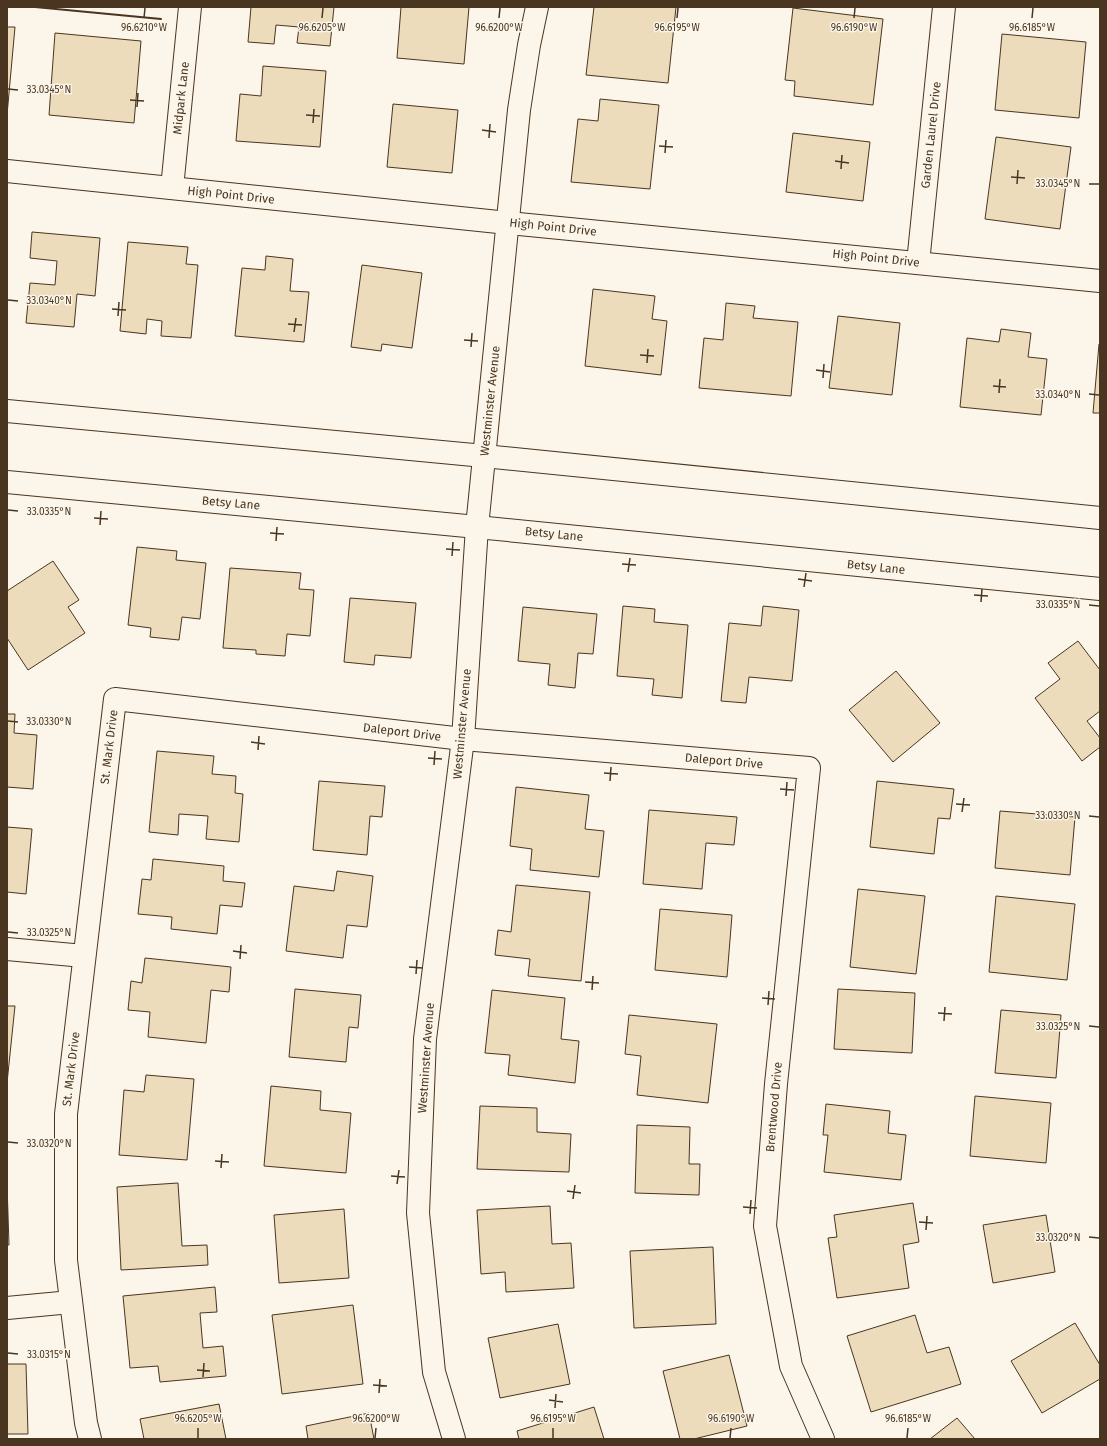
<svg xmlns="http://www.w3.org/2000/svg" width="1107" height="1446" font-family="'Fira Sans',sans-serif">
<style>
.building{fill:#ecdcbc;stroke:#4a3520}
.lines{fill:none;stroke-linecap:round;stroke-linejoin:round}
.minor-casing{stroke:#4a3520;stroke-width:24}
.major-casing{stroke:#4a3520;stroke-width:24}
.minor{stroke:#fbf6e9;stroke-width:22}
.major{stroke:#fbf6e9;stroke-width:22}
.wall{stroke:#4a3520;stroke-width:2}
.ticks{fill:none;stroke:#4a3520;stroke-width:1.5}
.labels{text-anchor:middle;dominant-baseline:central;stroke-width:3;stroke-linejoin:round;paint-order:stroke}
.street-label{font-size:12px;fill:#4a3520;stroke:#fbf6e9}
.ticks-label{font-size:10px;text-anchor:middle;fill:#4a3520;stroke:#fbf6e9;stroke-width:3;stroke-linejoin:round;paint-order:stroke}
</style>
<rect width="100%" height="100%" fill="#fbf6e9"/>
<g class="building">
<polygon points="251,7 334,7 330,46 297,43 299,27 276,25 274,44 248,42"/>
<polygon points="401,7 469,7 464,64 397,58"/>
<polygon points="594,7 676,7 668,83 586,75"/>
<polygon points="793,8 883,19 873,105 794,96 795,81 785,80"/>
<polygon points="7,27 15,27 7,115"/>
<polygon points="55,33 141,41 134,123 49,115"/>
<polygon points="1002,34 1086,42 1079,118 995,110"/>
<polygon points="263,66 326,71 320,147 236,141 240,94 261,96"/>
<polygon points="600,99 659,105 650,189 571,182 578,119 598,121"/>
<polygon points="393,104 458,110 452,173 387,167"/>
<polygon points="793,133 870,142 863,201 786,192"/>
<polygon points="996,137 1071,147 1060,229 985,219"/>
<polygon points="32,232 100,238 95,296 77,294 74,327 26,323 30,283 55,285 57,261 30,258"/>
<polygon points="128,242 188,247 186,264 198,265 191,338 161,336 162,321 147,319 146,334 120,331"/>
<polygon points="266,256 293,259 290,291 309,292 304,342 235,336 242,268 265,270"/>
<polygon points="362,265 422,273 412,348 382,344 381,351 351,347"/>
<polygon points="593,289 655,296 652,319 667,321 661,375 585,366"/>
<polygon points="726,303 755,306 753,318 798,322 791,396 699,388 704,338 723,340"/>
<polygon points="838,316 900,323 892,395 829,388"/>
<polygon points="1001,329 1031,333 1028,357 1047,359 1041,415 960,407 967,338 999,342"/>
<polygon points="1099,344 1100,344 1100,413 1093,413"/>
<polygon points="137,547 177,551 176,560 206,563 200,619 182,617 179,640 150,637 151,628 128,625"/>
<polygon points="53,561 79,600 68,607 85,633 28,670 7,638 7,591"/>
<polygon points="230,568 301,573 299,589 314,590 310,636 287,634 285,656 256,654 256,650 223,648"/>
<polygon points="350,598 416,603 411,658 375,655 374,665 344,662"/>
<polygon points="623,606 655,609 654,622 688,625 682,698 652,695 654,679 617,676"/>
<polygon points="763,606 799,610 792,681 749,677 746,703 721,701 729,623 761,626"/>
<polygon points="523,607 597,614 593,654 578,653 575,688 548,685 550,664 518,661"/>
<polygon points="1078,641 1100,670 1100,711 1087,721 1100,738 1100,747 1082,761 1035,698 1060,679 1048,663"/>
<polygon points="896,671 940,723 893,762 849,710"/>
<polygon points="7,714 15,714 14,733 37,735 33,789 7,787"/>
<polygon points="157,751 214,756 212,774 236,776 235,793 243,794 239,842 206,839 208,816 179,814 178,835 149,832"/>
<polygon points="319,781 385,786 382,817 370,816 367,855 313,850"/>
<polygon points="877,781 954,789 950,819 938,818 934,854 870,847"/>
<polygon points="516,787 589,795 585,829 604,831 599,877 530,870 532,849 510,846"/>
<polygon points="649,810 737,817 734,845 706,843 702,889 643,884"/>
<polygon points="1000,811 1075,817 1070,875 995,868"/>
<polygon points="7,827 32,829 26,894 7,892"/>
<polygon points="153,859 224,866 223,881 245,883 242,907 220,905 217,934 171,929 172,917 138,914 142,879 151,880"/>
<polygon points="337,871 373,876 367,927 347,925 343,958 286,951 294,886 334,891"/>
<polygon points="516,885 590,892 581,981 528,976 530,959 495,955 498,930 511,932"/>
<polygon points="858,889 925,896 916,974 850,967"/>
<polygon points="996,896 1075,904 1067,980 989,972"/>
<polygon points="660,909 732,915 727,977 655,970"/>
<polygon points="145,958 231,967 229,992 211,990 206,1043 148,1037 150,1012 128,1010 131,981 142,983"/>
<polygon points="295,989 361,995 358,1028 349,1027 346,1062 289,1057"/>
<polygon points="838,989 915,993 912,1053 834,1049"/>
<polygon points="492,990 565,998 561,1039 579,1041 575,1083 508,1075 510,1055 485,1053"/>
<polygon points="7,1006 15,1006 7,1083"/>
<polygon points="1001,1010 1061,1015 1056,1078 995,1073"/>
<polygon points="629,1015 717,1024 708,1103 637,1095 641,1056 625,1054"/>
<polygon points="146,1075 194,1079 187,1160 119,1155 124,1090 144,1092"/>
<polygon points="271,1086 321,1091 320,1110 351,1113 346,1173 264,1166"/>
<polygon points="975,1096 1051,1103 1046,1163 970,1156"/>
<polygon points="826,1104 890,1111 888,1133 906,1135 901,1180 824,1172 828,1135 823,1135"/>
<polygon points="480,1106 537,1108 537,1132 571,1134 569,1172 477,1169"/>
<polygon points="637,1125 690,1127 689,1164 700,1164 699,1195 635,1193"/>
<polygon points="178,1183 182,1246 207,1245 208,1265 121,1270 117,1187"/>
<polygon points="7,1184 9,1245 7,1245"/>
<polygon points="913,1203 919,1242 903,1245 909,1288 837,1298 828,1238 837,1237 834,1215"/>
<polygon points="550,1206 552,1244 571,1243 574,1288 506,1292 505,1272 481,1274 477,1210"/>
<polygon points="344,1209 349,1278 279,1283 274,1215"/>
<polygon points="1046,1215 1055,1272 993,1283 983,1225"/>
<polygon points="713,1247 716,1324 634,1328 630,1251"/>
<polygon points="215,1287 217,1312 200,1313 203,1348 223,1346 226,1376 160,1382 158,1366 130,1368 123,1296"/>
<polygon points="353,1305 363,1384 282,1394 272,1315"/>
<polygon points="915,1315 927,1353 949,1347 961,1384 871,1412 847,1336"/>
<polygon points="1075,1323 1100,1365 1100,1379 1042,1413 1011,1361"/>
<polygon points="558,1324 570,1384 500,1398 488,1338"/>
<polygon points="729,1355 747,1426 694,1439 680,1439 663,1371"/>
<polygon points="7,1364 26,1364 28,1434 7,1434"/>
<polygon points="219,1404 226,1439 144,1439 140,1419"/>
<polygon points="594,1407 604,1439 519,1439 517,1431"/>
<polygon points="369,1413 374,1439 308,1439 306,1426"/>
<polygon points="957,1418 975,1439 930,1439"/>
</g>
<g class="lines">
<defs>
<g id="minor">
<polyline points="7,171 508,223 1100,281"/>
<polyline points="172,188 190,7"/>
<polyline points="918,263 944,7"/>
<polyline points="7,949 84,956"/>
<polyline points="7,1308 71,1302"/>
<polyline points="90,1439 86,1423 66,1260 66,1114 115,699 463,739 809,768 776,1084 765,1226 791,1366 823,1439"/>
<polyline points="454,1439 434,1372 418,1213 425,1039 463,739 477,527 519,110 529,45 537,7"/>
</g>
<g id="major">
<polyline points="7,411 484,456 1100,518"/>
<polyline points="7,482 477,527 1100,589"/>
</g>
</defs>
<use href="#minor" class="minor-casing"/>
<use href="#major" class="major-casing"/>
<use href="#minor" class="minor"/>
<use href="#major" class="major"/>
<polyline class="wall" points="35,7 161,19"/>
</g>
<path class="ticks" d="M144,18L145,8M322,18L323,8M499,18L500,8M677,18L678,8M854,18L855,8M1032,18L1033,8M8,89L18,90M130,100L144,101M137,107L138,93M306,115L320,116M313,123L314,109M482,130L496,132M489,138L490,124M659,146L673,147M665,153L666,140M835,161L849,163M841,169L842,155M1011,177L1025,178M1017,184L1018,170M1089,184H1099M8,300L18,301M112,309L126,310M118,316L119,302M288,324L302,325M294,332L296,318M464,340L478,341M471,347L472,333M640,355L654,356M647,363L648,349M816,370L830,372M823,378L824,364M993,386L1006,387M999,393L1000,379M1089,394L1099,395M8,510L18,511M94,518L108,519M100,525L101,511M270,533L284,534M276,541L277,527M446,549L460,550M452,556L453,542M622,564L636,565M628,572L630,558M798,579L812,581M804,587L806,573M974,595L988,596M981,602L982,589M1089,605L1099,606M8,721L18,722M251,742L265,744M258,750L259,736M428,758L442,759M434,765L435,751M604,773L618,774M610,781L611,767M780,789L794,790M786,796L787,782M956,804L970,805M962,812L964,798M1089,816L1099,817M8,932L18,933M233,951L247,953M240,959L241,945M409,967L423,968M416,974L417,960M585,982L599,983M592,990L593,976M762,998L775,999M768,1005L769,991M938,1013L952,1014M944,1021L945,1007M1089,1026L1099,1027M8,1142L18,1143M215,1161L229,1162M221,1168L222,1154M391,1176L405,1177M397,1184L399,1170M567,1191L581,1193M573,1199L575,1185M743,1207L757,1208M750,1214L751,1200M919,1222L933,1223M926,1230L927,1216M1089,1237L1099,1238M8,1353L18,1354M197,1370L210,1371M203,1377L204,1363M373,1385L387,1386M379,1393L380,1379M549,1400L563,1402M555,1408L556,1394M198,1438V1428M375,1438L376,1428M553,1438V1428M730,1438L731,1428M907,1438L908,1428"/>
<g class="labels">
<g class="street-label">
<text transform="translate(181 98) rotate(-84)">Midpark Lane</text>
<text transform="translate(931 135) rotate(-84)">Garden Laurel Drive</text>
<text transform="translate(231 195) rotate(6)">High Point Drive</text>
<text transform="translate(553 227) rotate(6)">High Point Drive</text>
<text transform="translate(876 258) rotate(6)">High Point Drive</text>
<text transform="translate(490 401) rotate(-84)">Westminster Avenue</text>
<text transform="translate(231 503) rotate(5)">Betsy Lane</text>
<text transform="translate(554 534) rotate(6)">Betsy Lane</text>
<text transform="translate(876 567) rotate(6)">Betsy Lane</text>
<text transform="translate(462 724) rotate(-85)">Westminster Avenue</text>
<text transform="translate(402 732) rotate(7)">Daleport Drive</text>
<text transform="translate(109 747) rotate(-83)">St. Mark Drive</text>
<text transform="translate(724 761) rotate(5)">Daleport Drive</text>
<text transform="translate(426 1058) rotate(-86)">Westminster Avenue</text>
<text transform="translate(71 1069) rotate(-83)">St. Mark Drive</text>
<text transform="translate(774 1107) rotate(-85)">Brentwood Drive</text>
</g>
</g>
<g class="ticks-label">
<text x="144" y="31">96.6210°W</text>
<text x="322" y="31">96.6205°W</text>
<text x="499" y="31">96.6200°W</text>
<text x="677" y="31">96.6195°W</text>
<text x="854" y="31">96.6190°W</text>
<text x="1032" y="31">96.6185°W</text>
<text x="49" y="93">33.0345°N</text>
<text x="1058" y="187">33.0345°N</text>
<text x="49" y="304">33.0340°N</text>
<text x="1058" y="398">33.0340°N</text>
<text x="49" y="515">33.0335°N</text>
<text x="1058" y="608">33.0335°N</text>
<text x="49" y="725">33.0330°N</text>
<text x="1058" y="819">33.0330°N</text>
<text x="49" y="936">33.0325°N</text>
<text x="1058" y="1030">33.0325°N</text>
<text x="49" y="1147">33.0320°N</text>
<text x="1058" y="1241">33.0320°N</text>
<text x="49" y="1358">33.0315°N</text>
<text x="198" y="1422">96.6205°W</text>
<text x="376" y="1422">96.6200°W</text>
<text x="553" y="1422">96.6195°W</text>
<text x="731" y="1422">96.6190°W</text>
<text x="908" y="1422">96.6185°W</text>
</g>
<rect width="1107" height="1446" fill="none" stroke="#4a3520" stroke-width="16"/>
</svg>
